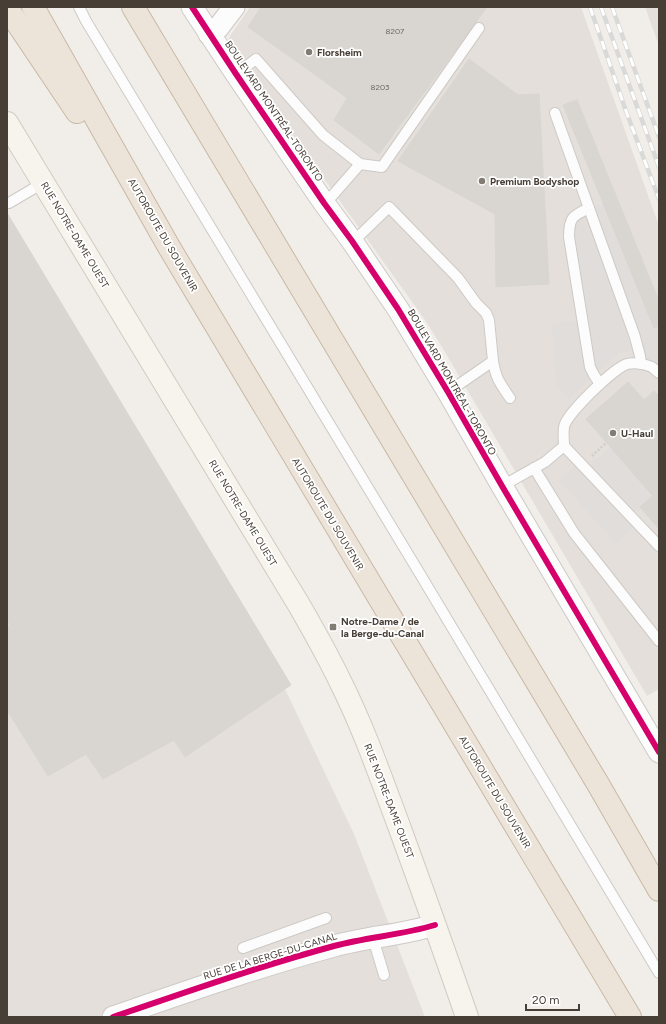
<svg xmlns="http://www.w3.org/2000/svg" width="666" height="1024" font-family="Figtree,sans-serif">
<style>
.industrial{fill:#e4dfdb}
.parking{fill:#e0ddda}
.building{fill:#d9d5d1;stroke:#d9d5d0}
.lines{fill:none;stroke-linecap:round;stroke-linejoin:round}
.lane-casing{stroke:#cdcac6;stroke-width:12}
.street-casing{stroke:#cdcac6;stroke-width:23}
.secondary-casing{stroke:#d1cac1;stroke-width:24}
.highway-casing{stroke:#c9b8a5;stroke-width:24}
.path{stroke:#d1ceca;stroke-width:2.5;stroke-dasharray:2 2;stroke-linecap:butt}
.lane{stroke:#fdfcfc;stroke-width:10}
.street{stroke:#fdfcfc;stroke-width:21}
.secondary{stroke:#f7f4ee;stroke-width:22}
.highway{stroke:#ece4d9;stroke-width:22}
.rail-casing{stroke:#d9d9d8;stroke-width:4.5}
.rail{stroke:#fff;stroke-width:3;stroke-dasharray:9;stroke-linecap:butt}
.cycleway-casing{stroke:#fff;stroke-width:8}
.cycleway{stroke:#d6006c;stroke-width:6}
.poi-dot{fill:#827c75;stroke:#fff;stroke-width:1.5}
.labels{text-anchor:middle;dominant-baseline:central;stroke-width:3.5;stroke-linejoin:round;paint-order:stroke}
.number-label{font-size:8px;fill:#6d655e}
.poi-label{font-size:10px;font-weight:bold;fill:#473e36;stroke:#fff;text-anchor:start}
.street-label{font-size:10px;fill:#473e36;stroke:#fff}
</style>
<rect width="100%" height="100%" fill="#f1eeea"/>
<g class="industrial">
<polygon points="250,7 581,7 659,226 659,689 647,696 442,347 425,320 297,141 228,41 230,36"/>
<polygon points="645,7 659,7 659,46"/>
<polygon points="7,213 276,670 354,834 425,1017 7,1017"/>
</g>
<g class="parking">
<polygon points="603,204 659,326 659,373 641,364 638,349 618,353 608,364 594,375 569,399 556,385 552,324 583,320 569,228 589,208"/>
<polygon points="610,447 653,496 630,516 637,523 616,543 559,480 579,462 586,469"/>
</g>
<g class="building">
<polygon points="261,7 366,7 317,76 248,27"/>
<polygon points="366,7 487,7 379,154 334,120 347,98 317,76"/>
<polygon points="469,59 518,95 539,94 549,284 496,287 495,214 398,161"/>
<polygon points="577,100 659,301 659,326 654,328 563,105"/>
<polygon points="7,213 291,685 185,757 174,740 103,779 86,754 48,776 7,710 7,627 10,625 7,619"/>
<polygon points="628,382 644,400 654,391 659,396 659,529 640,507 653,496 586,419"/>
</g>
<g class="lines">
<defs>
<g id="lane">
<polyline points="79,7 86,21 420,574 659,973"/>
<polyline points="236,74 256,59 323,135 360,164 332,196 324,203"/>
<polyline points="555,113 635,337 640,356 641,364"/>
<polyline points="360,164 382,167 479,28"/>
<polyline points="9,203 43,183"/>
<path d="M589,208C572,216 569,218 569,237L590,367L594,375L600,384"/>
<polyline points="352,241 360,235 389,207 458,278 476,303 486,313 489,320 493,361 448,392"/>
<path d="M493,361C496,379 500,383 510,398"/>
<path d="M564,446C564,440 563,433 564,427C566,414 614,368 627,364C634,362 645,364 652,367C654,369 657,371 659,373"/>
<polyline points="534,468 574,533 659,641"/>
<polyline points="502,486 545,462 564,446 659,546"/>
<polyline points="373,938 384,975"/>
<polyline points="243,948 326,918"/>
</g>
<g id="street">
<polyline points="192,7 236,74 324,203 352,241 398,309 448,392 502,486 659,752"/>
<polyline points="209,34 218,28 234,7"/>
<path d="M113,1017C186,992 260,966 334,946C367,937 402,935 435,925"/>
</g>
<path id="secondary" d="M7,123L299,605C314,631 328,656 341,683C364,729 381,778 399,826C422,889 445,953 467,1017"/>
<g id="highway">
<polyline points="33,7 169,247 630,1017"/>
<polyline points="133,7 598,784 659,890"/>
<polyline points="7,8 77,112"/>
</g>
</defs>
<use href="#lane" class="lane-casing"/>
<use href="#street" class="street-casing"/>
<use href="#secondary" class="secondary-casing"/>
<use href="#highway" class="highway-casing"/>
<polyline class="path" points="592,456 606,443"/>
<use href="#lane" class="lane"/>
<use href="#street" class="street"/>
<use href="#secondary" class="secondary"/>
<use href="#highway" class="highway"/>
<defs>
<g id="rail">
<polyline points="590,7 626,111 659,199"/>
<polyline points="601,7 659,167"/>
<polyline points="612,7 659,137"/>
</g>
</defs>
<use href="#rail" class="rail-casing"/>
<use href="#rail" class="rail"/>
<defs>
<g id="cycleway">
<polyline points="192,7 236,74 324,203 352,241 398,309 448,392 502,486 659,752"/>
<path d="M113,1017C186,992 260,966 334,946C367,937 402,935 435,925"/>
</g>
</defs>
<use href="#cycleway" class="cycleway-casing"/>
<use href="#cycleway" class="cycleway"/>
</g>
<g class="poi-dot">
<circle cx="309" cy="52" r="4"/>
<circle cx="482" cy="181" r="4"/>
<circle cx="613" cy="433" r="4"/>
<rect x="329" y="623" width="8" height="8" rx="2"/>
</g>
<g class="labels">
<g class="number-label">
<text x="395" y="31">8207</text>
<text x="380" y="87">8203</text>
</g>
<g class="poi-label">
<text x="317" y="52">Florsheim</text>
<text x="490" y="181">Premium Bodyshop</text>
<text x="621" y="433">U-Haul</text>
<text x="341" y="621">Notre-Dame / de<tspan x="341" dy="12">la Berge-du-Canal</tspan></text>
</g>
<g class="street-label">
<text transform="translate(274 111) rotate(56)">BOULEVARD MONTRÉAL-TORONTO</text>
<text transform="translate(75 235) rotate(59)">RUE NOTRE-DAME OUEST</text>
<text transform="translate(163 235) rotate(60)">AUTOROUTE DU SOUVENIR</text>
<text transform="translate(452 382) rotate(60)">BOULEVARD MONTRÉAL-TORONTO</text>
<text transform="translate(243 513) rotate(59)">RUE NOTRE-DAME OUEST</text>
<text transform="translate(328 514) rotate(59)">AUTOROUTE DU SOUVENIR</text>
<text transform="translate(495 792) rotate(59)">AUTOROUTE DU SOUVENIR</text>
<text transform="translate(389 801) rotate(69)">RUE NOTRE-DAME OUEST</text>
<text transform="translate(270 956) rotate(-17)">RUE DE LA BERGE-DU-CANAL</text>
</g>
</g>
<rect width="666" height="1024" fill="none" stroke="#473e36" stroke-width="16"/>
<path d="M526 1004v6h53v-6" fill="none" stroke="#473e36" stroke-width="2"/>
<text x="532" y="1004" font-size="12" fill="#473e36" stroke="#ffffff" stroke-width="3" paint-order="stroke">20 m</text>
</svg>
